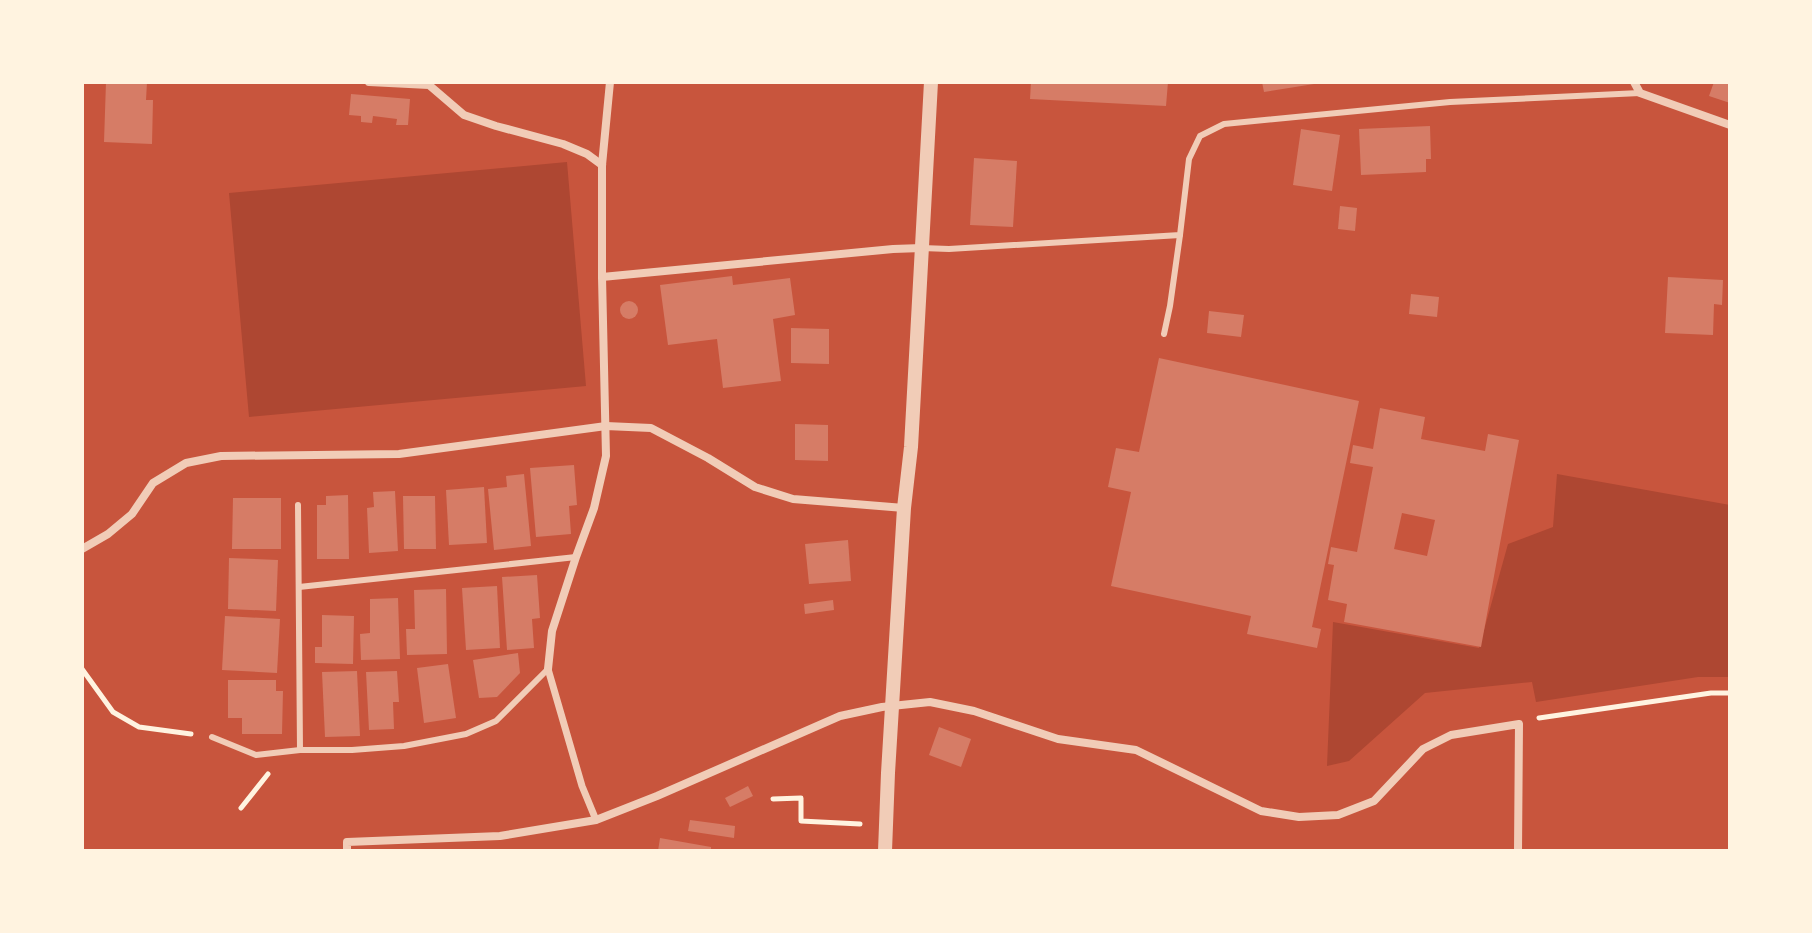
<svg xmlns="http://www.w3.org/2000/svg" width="1812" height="933" font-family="'Roboto Condensed',sans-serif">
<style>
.green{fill:#ae4732}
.building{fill:#d67c66;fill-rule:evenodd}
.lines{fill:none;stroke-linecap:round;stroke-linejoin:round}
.path{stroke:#fff3e0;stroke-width:5}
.service{stroke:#f1ccb7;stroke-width:6}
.pedestrian{stroke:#f1ccb7;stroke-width:7}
.minor{stroke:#f1ccb7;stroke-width:8}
.tertiary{stroke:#f1ccb7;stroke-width:14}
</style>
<rect width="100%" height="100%" fill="#c8553d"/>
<g class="green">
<polygon points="567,162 586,386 249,417 229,193"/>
<polygon points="1557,474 1730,505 1730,677 1698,677 1536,702 1532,682 1425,693 1349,761 1327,766 1333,622 1479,648 1508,544 1553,527"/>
</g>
<g class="building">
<polygon points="106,82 147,82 146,100 153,100 152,144 104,142"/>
<polygon points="1031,82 1168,82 1166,106 1030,99"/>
<polygon points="1262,82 1314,82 1314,84 1264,92"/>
<polygon points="1714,82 1730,82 1730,103 1709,96"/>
<polygon points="351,94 410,99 408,125 396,125 397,119 373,116 372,123 361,122 361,116 349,115"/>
<polygon points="1430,126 1431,159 1426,159 1426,172 1361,175 1359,129"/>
<polygon points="1301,129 1340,135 1332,191 1293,185"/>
<polygon points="974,158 1017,161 1013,227 970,225"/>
<polygon points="1340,206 1357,208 1355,231 1338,229"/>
<polygon points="732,276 733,285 790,278 795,315 773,319 781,381 723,388 717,339 668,345 660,285"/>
<polygon points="1668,277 1723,280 1722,305 1714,304 1713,335 1665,333"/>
<polygon points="1411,294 1439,297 1437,317 1409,314"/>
<circle cx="629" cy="310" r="9"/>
<polygon points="1209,311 1244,315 1241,337 1207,333"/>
<polygon points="791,328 829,329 829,364 791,363"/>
<polygon points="1159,358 1359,401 1312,627 1321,629 1317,648 1247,634 1251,616 1111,586 1131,492 1108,487 1116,448 1139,452"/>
<path d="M1380,408L1425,417L1421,439L1485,451L1488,434L1519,440L1481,647L1344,622L1347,604L1328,600L1334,565L1328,564L1331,547L1357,552L1373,467L1350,463L1353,445L1373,449ZM1402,513L1435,520L1427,556L1394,549Z"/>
<polygon points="795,424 828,425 828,461 795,460"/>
<polygon points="574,465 577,505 569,506 571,534 536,537 530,468"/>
<polygon points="524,474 531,546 494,550 488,489 507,487 506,476"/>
<polygon points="484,487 487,543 449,545 446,490"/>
<polygon points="395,491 398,551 369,553 367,508 374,507 373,492"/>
<polygon points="348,495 349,559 317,559 317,505 326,505 326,496"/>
<polygon points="403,496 435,496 436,549 404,549"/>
<polygon points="233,498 281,498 281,549 232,549"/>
<polygon points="848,540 851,581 809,584 805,544"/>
<polygon points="229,558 278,560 276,611 228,609"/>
<polygon points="537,575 540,618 532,619 534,648 507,650 502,577"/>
<polygon points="497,586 500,648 466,650 462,588"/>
<polygon points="446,589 447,654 407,655 406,629 415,629 414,590"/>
<polygon points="398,598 400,659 361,660 360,634 370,633 370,599"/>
<polygon points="833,600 834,610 805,614 804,604"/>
<polygon points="322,615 354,616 353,664 315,663 315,647 322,647"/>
<polygon points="225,616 280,619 277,673 222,670"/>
<polygon points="518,653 520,673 497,697 479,698 473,660"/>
<polygon points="448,664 456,718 424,723 417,668"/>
<polygon points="357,671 360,736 325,737 322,672"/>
<polygon points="397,671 399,702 393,702 394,729 369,730 366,672"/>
<polygon points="228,680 276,680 276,691 283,691 282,734 242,734 242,718 228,718"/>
<polygon points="939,727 971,739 961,767 929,755"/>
<polygon points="748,786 753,796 730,807 725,798"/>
<polygon points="690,820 735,826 734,838 688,831"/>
<polygon points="660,838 711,847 711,851 658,851"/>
</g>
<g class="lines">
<g class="path">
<polyline points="82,669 113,712 139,727 191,734"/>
<polyline points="1539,718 1711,693 1730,693"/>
<polyline points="773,799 801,798 801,821 860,824"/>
<polyline points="241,808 268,774"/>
</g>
<g class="service">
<polyline points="922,248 949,249 1180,235 1189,159 1200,136 1224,124 1450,102 1640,93"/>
<polyline points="1164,334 1170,306 1180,235"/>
<polyline points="298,505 300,750 352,750 404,746 466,734 496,721 548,669"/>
<polyline points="299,587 576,557"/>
<polyline points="212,737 256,755 300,750"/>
</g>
<polyline class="pedestrian" points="548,669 582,786 596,820"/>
<g class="minor">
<polyline points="369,82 429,85 464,115 496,126 563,144 587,154 602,165"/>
<polyline points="1634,82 1640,93 1730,125"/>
<polyline points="602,277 893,249 922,248"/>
<polyline points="82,549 108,534 132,514 153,483 186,463 221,456 399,454 606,426 651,428 708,458 755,487 793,499 904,508"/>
<polyline points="548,669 552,631 576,557 594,508 606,456 602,277 602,165 610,82"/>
<polyline points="347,851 347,842 500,836 596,820 657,796 840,716 882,707 930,702 974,711 1058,739 1136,750 1261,811 1299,817 1338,815 1374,801 1423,749 1451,735 1519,724 1518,851"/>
</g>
<polyline class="tertiary" points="885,851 888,773 904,508 911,447 931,82"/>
</g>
<rect width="1812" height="933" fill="none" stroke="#fff3e0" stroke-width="168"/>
</svg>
